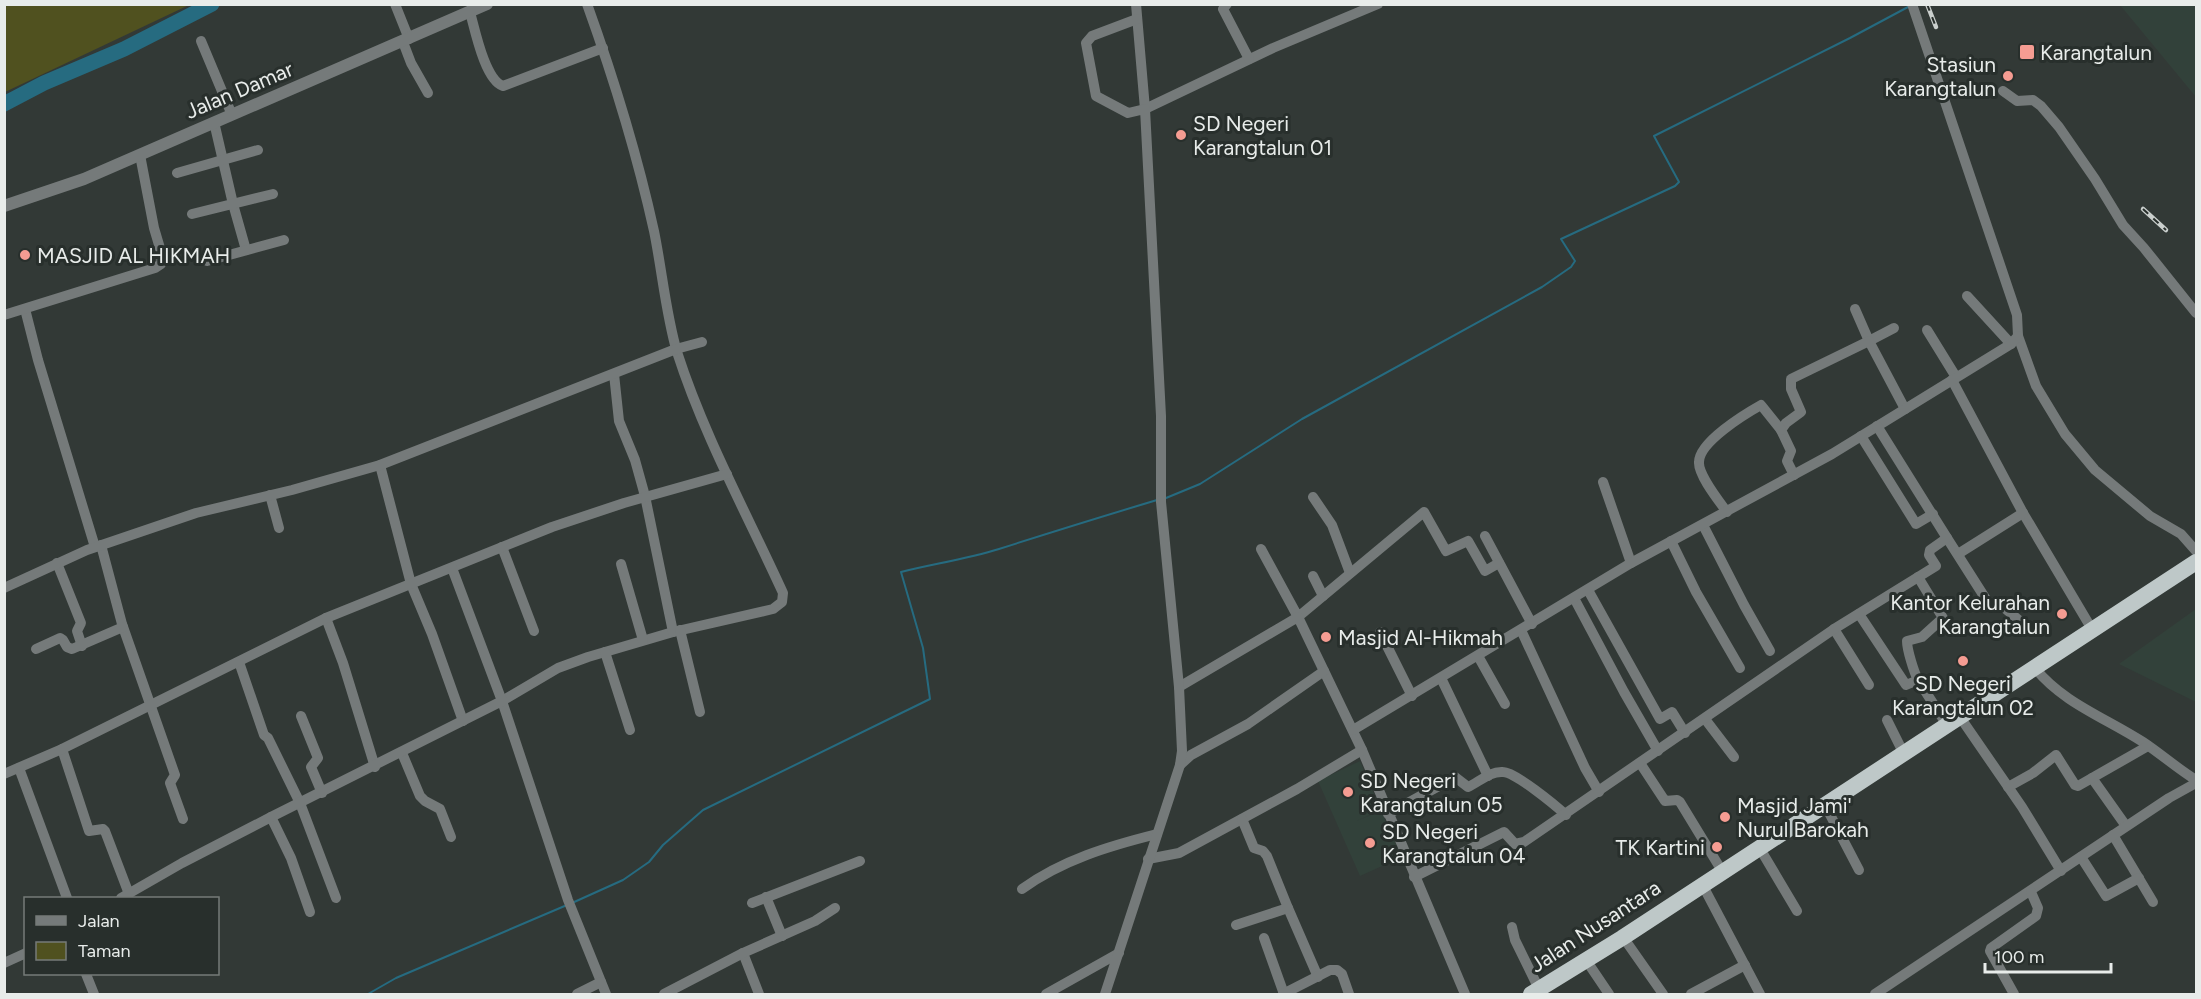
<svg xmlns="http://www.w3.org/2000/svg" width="2201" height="999" font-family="Figtree,sans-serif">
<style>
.built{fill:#32413a}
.green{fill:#50511f}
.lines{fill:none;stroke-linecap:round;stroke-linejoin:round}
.stream{stroke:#266b80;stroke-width:2}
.river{stroke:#266b80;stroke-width:15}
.minor{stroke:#757a7a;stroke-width:10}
.tertiary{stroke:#757a7a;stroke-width:12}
.trunk{stroke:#bec8c8;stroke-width:16}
.rail-casing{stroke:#cacfcd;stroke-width:4.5}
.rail{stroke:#282f2c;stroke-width:2;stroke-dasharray:7;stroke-linecap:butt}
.poi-dot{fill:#f59c92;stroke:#282f2c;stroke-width:2}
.labels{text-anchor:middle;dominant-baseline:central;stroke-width:6;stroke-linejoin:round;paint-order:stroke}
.poi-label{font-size:21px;fill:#e8ecea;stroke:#282f2c;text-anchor:start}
.street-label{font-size:21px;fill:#e8ecea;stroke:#282f2c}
</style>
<rect width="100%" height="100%" fill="#323936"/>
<g class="built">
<polygon points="2120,5 2196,5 2196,97"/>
<polygon points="2196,609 2196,702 2119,664"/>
<polygon points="1360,761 1381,810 1356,821 1381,811 1402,857 1360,876 1318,781"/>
</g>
<polygon class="green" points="5,4 189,4 189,5 5,92"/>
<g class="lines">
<g class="stream">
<polyline points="1166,498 1200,484 1302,419 1542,287 1571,267 1575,261 1561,239 1675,186 1679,182 1654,136 1850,38 1908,7"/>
<path d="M572,903L623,880L649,862L663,845L703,810L930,699L923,648L901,572C933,564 967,559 999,549C1052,532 1104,516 1157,500"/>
<polyline points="368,994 396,978 567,905"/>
</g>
<polyline class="river" points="4,104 44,83 124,49 212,4"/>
<g class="minor">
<polyline points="395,4 409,39"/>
<path d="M587,4C614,79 637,154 654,231C662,270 666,315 677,352C704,436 747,514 783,593L782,602L773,609L673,632L588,657L558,668L502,701L568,900L606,994"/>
<polyline points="1136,4 1145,109 1273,48 1378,4"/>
<polyline points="1227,4 1223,9 1249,59"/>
<polyline points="1912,4 2017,315 2018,336 2036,386 2065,434 2095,470 2150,516 2181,534 2196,551"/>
<path d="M470,12C475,30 485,80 503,86L603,48"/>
<polyline points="201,41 232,115"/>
<polyline points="403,42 411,63 428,93"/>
<polyline points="2003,91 2017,101 2033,100 2041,106 2059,127 2095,179 2123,225 2144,248 2196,313"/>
<polyline points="214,122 233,204 246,250"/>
<polyline points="177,173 258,150"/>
<polyline points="192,214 273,194"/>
<polyline points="207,261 284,240"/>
<polyline points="1967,296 2011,344"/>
<polyline points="25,309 38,360 95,547"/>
<polyline points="1855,309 1869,341 1894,328"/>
<polyline points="4,315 155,268 161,264 162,255 154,228 140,155"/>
<polyline points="1927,330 1956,377"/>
<polyline points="614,374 619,421 635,460 645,496 673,632"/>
<polyline points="1952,380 2023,513 2093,631"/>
<polyline points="1861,436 1916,524 1933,514"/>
<polyline points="380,465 411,584 432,634 463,721"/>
<polyline points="1794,475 1787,461 1791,451 1781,430 1786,423 1801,412 1791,389 1791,379 1869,341 1905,409"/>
<polyline points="1603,482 1631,563"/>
<polyline points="270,495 279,528"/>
<polyline points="1313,497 1332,525 1350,573"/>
<path d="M1727,512C1719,501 1698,475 1699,462C1699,442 1745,414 1761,405L1781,430"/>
<polyline points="1703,525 1744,605 1770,651"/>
<polyline points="1485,536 1532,624"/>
<polyline points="1947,538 1989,604 1996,601 2026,626"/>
<polyline points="1671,541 1696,592 1740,668"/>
<polyline points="101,545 122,624 175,775 170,783 183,819"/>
<polyline points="502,547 534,631"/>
<polyline points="1261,549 1298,617 1424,512 1446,551 1468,541 1485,571 1499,563"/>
<polyline points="1958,554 2023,513"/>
<polyline points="57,563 81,623 77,631 82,646"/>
<polyline points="621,564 643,640"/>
<polyline points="1313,576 1323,596"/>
<polyline points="4,588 87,550 196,513 292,490 380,465 676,349 702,342"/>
<polyline points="1588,590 1660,719 1672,712 1685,733"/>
<polyline points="1574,598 1624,692 1658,751"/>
<polyline points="1859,614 1906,685 1918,680 1947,725"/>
<polyline points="326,618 343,663 375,767"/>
<polyline points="1834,629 1869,685"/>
<polyline points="680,630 700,712"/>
<polyline points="1521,630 1585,768 1599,792"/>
<polyline points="1380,632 1412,696"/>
<polyline points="36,649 60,638 63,640 67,647 72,649 123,627"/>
<polyline points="605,652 630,730"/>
<polyline points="1478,656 1505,704"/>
<polyline points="239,662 264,735 268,738 300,803 336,898"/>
<path d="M2035,668C2063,703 2106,718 2143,742C2161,754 2178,769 2196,780"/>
<polyline points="1441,678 1488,776"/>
<path d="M1918,680C1914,672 1907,650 1907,641L1922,637L1943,618L1918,577"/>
<polyline points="1179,687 1298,617 1362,750 1465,994"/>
<polyline points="301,716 318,758 311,767 322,793"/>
<polyline points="1960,717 2022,807 2061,871"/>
<polyline points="1705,719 1734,757"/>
<polyline points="1887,720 1904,754"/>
<polyline points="1353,730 1631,563 1832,454 2011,344 2018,336"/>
<polyline points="62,749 89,831 103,829 105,831 129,894"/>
<polyline points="402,753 420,796 425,801 440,809 451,837"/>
<polyline points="1640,763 1665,801 1677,800 1680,802 1722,871"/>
<polyline points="1180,765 1191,755 1248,724 1324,671"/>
<polyline points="19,768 67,898"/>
<polyline points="4,774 62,749 326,618 552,527 624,503 727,474"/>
<polyline points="2092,778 2126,826"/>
<polyline points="2008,787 2033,773 2056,755 2075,785 2078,786 2148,746"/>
<polyline points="1825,805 1859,870"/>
<path d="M1388,814L1455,777L1468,787C1479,782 1490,771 1503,772C1515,772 1555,805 1566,815"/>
<polyline points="271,817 291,858 310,912"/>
<polyline points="2113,835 2153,902"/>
<polyline points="1759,847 1797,911"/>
<polyline points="2081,857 2106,896 2139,878"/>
<polyline points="1148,859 1179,853 1297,789 1362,750"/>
<polyline points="1414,877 1504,832 1515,844 1524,842 1834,629 1936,566 1929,555 1930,550 1947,538 1877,426"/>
<polyline points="1702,884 1760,994"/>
<path d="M1022,889C1062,860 1109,846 1157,834"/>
<polyline points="766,897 782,936"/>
<polyline points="121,898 182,863 271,817 502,701 452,568"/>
<polyline points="752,903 860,861"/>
<polyline points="1288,908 1318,977"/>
<polyline points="1236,925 1288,908 1267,856 1263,851 1254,848 1242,819"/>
<polyline points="1512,927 1515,940 1539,989"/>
<polyline points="1623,937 1663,994"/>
<polyline points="1264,938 1284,994"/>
<polyline points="743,953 759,994"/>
<polyline points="1586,960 1609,994"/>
<polyline points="4,963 26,953"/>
<polyline points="86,974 94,994"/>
<polyline points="577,994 601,982"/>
<polyline points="664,994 743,953 815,921 835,908"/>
<polyline points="1046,994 1119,953"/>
<polyline points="1105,994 1180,765 1182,751 1179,687 1161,502 1161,416 1145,109 1128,113 1096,96 1086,43 1092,36 1137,19"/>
<polyline points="1283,994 1330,970 1337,970 1342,974 1349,994"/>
<polyline points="1691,994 1745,965"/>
<polyline points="1875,994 2169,798 2196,783"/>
<polyline points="2014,994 1990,951 1991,948 2036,916 2038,908 2031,892"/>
</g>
<polyline class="tertiary" points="4,206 84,179 487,4"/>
<polyline class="trunk" points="1531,994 1622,938 2196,562"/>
<defs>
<g id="rail">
<polyline points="1927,4 1936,27"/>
<polyline points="2143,209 2166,230"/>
</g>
</defs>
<use href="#rail" class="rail-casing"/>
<use href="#rail" class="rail"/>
</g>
<g class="poi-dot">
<rect x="2019" y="44" width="16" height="16" rx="3"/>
<circle cx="2008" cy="76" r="6"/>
<circle cx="1181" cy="135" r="6"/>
<circle cx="25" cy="255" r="6"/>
<circle cx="2062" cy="614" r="6"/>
<circle cx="1326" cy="637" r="6"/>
<circle cx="1963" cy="661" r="6"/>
<circle cx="1348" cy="792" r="6"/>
<circle cx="1725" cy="817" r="6"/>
<circle cx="1370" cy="843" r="6"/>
<circle cx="1717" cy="847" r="6"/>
</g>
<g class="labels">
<g class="poi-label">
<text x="2040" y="52">Karangtalun</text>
<text x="1996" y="64" text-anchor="end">Stasiun<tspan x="1996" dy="24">Karangtalun</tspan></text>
<text x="1193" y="123">SD Negeri<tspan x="1193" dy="24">Karangtalun 01</tspan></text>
<text x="37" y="255">MASJID AL HIKMAH</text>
<text x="2050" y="602" text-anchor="end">Kantor Kelurahan<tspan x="2050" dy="24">Karangtalun</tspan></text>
<text x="1338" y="637">Masjid Al-Hikmah</text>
<text x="1963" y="683" text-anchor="middle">SD Negeri<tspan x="1963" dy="24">Karangtalun 02</tspan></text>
<text x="1360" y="780">SD Negeri<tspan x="1360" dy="24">Karangtalun 05</tspan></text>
<text x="1737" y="805">Masjid Jami'<tspan x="1737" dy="24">Nurul Barokah</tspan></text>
<text x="1382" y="831">SD Negeri<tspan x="1382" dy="24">Karangtalun 04</tspan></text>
<text x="1705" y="847" text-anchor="end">TK Kartini</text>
</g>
<g class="street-label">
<text transform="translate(239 90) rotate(-23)">Jalan Damar</text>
<text transform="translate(1595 926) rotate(-33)">Jalan Nusantara</text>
</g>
</g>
<rect width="2201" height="999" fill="none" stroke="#e8ecea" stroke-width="12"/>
<rect x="24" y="897" width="195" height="78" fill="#282f2c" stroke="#757b78" stroke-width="1.5"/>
<rect x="36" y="916" width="30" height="9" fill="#757a7a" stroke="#757b78" stroke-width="1.5"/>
<text x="78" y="927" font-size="18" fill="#e8ecea">Jalan</text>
<rect x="36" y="942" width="30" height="18" fill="#50511f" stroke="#757b78" stroke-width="1.5"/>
<text x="78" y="957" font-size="18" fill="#e8ecea">Taman</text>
<path d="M1985 963v9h126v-9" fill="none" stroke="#e8ecea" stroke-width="3"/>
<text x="1994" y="963" font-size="18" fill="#e8ecea" stroke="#282f2c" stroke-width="4.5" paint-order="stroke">100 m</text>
</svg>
